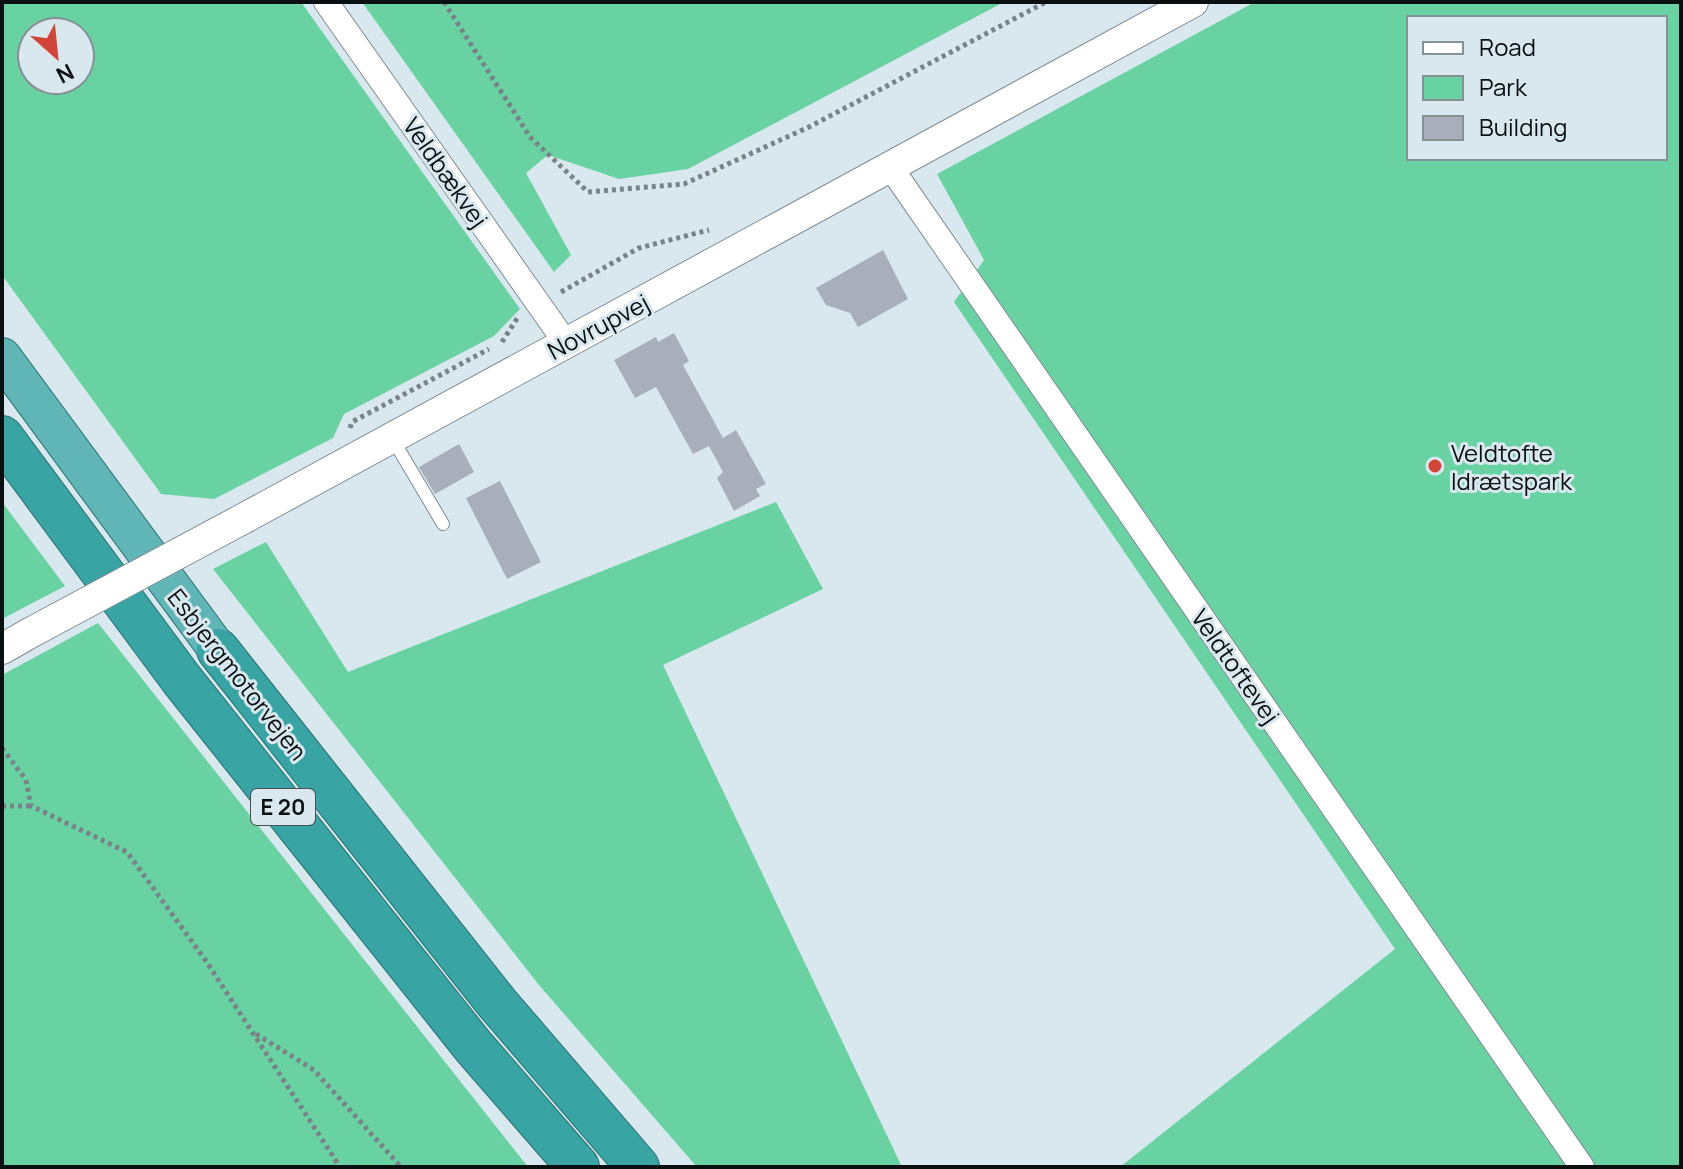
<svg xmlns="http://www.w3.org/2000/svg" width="1683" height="1169" font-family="Manrope,sans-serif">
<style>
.green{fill:#69d2a3;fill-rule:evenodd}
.building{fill:#a8afba}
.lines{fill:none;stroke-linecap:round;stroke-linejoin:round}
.service-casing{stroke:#808d93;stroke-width:14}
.minor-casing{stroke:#808d93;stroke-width:26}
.tertiary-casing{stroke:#808d93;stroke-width:32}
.trunk-casing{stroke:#287071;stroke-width:40}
.motorway-casing{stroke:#287071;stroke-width:44}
.path{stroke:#798388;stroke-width:5;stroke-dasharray:4 4;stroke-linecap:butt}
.service{stroke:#fff;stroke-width:12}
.minor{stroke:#fff;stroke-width:24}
.tertiary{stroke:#fff;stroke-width:30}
.trunk{stroke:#60b6b6;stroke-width:38}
.motorway{stroke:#38a4a4;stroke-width:42}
.tertiary-bridge-casing{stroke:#808d93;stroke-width:32;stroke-linecap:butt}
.tertiary-bridge{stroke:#fff;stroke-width:30}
.poi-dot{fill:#d24538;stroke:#d9e7ee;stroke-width:3}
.labels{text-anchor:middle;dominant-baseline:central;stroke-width:6;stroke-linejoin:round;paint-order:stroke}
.shield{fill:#d9e7ee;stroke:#485053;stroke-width:2}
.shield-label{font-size:22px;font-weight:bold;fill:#0a0f11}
.street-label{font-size:24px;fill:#0a0f11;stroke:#d9e7ee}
.poi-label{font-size:24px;fill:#0a0f11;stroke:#d9e7ee;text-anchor:start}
</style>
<rect width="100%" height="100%" fill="#d9e7ee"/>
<g class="green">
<path d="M2,2H301L520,309L494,336L344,414L333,438L214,499L161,494L2,275ZM32,32H80V80H32Z"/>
<polygon points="362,2 1004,2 688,169 619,179 548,155 526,173 571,255 554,272"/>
<path d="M1255,2H1681V1167H1120L1395,949L954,302L984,260L937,174ZM1409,18H1665V158H1409Z"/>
<polygon points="2,502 65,586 2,619"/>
<polygon points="776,502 823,589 663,665 902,1167 697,1167 539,985 213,569 266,542 348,672"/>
<polygon points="98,623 528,1167 2,1167 2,675"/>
</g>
<g class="building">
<polygon points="883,250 908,299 858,327 850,313 826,305 816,288"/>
<polygon points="674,333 689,361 683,365 723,438 736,430 766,484 756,489 760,496 734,511 717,478 723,472 709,446 693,454 656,387 635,398 614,360 656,337 658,342"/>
<polygon points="459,444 474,472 435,494 419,467"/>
<polygon points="500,481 541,562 507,579 466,498"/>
</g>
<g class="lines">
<defs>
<polyline id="service" points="392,438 443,524"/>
<g id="minor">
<polyline points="326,2 566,343"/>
<polyline points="889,165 1582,1167"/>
</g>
<g id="tertiary">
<polyline points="239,521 1193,2"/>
<polyline points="2,649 30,633"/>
</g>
<polyline id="trunk" points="2,357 218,650"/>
<g id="motorway">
<polyline points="2,437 182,680 473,1046 578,1167"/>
<polyline points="218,650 497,1003 638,1167"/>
</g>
</defs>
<use href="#service" class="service-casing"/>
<use href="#minor" class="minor-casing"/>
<use href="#tertiary" class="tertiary-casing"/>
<use href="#trunk" class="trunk-casing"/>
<use href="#motorway" class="motorway-casing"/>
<g class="path">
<polyline points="444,2 530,137 588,192 684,184 809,127 1046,2"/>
<polyline points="561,292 639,248 709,230"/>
<polyline points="502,342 518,317"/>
<polyline points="350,428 352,422 489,349"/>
<polyline points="2,748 26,780 31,806 127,852 206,961 340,1167"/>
<polyline points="2,806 31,806"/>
<polyline points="256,1034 314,1070 401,1167"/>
</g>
<use href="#service" class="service"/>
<use href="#minor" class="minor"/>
<use href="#tertiary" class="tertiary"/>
<use href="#trunk" class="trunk"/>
<use href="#motorway" class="motorway"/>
<defs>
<polyline id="tertiary-bridge" points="30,633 239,521"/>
</defs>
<use href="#tertiary-bridge" class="tertiary-bridge-casing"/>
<use href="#tertiary-bridge" class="tertiary-bridge"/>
</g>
<circle class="poi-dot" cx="1435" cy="466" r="8"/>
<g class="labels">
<rect class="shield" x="251" y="789" width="64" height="36" rx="6"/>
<g class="shield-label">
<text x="283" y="807">E 20</text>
</g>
<g class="street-label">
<text transform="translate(446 172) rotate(55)">Veldbækvej</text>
<text transform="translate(598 326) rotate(-28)">Novrupvej</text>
<text transform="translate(1236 666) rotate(55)">Veldtoftevej</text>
<text transform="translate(238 674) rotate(52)">Esbjergmotorvejen</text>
</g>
<g class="poi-label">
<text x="1451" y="452">Veldtofte<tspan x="1451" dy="28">Idrætspark</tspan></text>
</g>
</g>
<rect width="1683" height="1169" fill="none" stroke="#0a0f11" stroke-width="8"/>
<rect x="1407" y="16" width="260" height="144" fill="#d9e7ee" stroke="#869196" stroke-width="2"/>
<rect x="1423" y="42" width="40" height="12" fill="#ffffff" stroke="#869196" stroke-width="2"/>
<text x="1479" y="56" font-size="24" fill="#0a0f11">Road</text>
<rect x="1423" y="76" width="40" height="24" fill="#69d2a3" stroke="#869196" stroke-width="2"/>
<text x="1479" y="96" font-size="24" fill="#0a0f11">Park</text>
<rect x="1423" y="116" width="40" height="24" fill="#a8afba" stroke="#869196" stroke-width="2"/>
<text x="1479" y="136" font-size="24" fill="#0a0f11">Building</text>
<g transform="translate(56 56) rotate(153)"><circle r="38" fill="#d9e7ee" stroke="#869196" stroke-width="2"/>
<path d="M0-6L14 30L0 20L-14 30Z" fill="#d24538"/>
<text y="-12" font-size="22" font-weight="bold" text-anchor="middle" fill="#0a0f11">N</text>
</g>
</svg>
